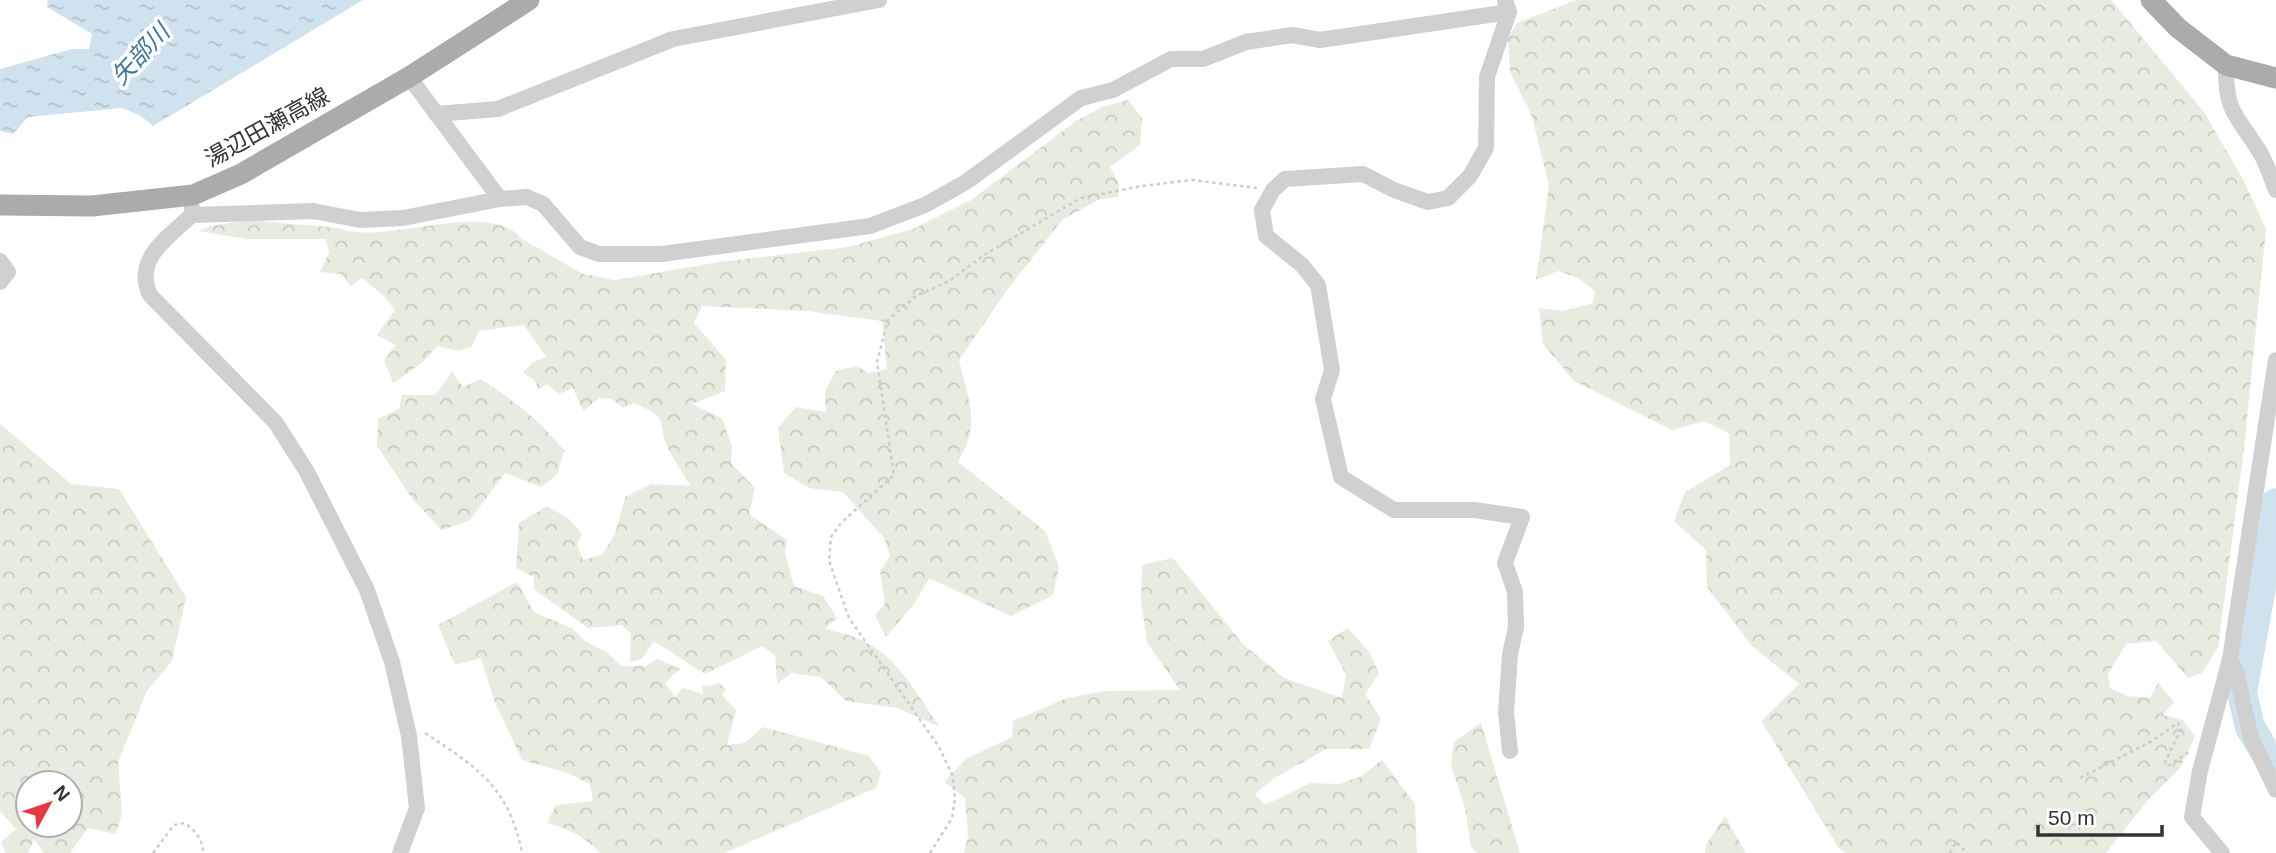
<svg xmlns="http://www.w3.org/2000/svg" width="2276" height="853" font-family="Helvetica,'Noto Sans JP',sans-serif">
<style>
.forest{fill:url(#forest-crowns);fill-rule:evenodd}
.water{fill:url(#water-ripples)}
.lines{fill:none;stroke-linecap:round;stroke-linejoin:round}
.river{stroke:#cfe2ee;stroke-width:30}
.path{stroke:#cdcdcd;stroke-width:2.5;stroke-dasharray:3.5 3.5;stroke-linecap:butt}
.minor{stroke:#d0d0d0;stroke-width:16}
.major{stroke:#ababab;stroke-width:21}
.labels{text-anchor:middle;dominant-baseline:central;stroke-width:7;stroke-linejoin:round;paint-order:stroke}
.street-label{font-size:23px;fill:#333;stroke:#fff}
.water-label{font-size:24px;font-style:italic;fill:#3f7597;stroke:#fff}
</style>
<defs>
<pattern id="forest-crowns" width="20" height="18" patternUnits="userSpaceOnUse" patternTransform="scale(1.75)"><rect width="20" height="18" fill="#e6ecdf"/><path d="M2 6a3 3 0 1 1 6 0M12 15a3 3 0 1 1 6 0" fill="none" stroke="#c6cbc0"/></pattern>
<pattern id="water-ripples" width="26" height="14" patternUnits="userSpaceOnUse" patternTransform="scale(1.75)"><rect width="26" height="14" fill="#cfe2ee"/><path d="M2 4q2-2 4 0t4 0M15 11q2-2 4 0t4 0" fill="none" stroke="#b2c2cd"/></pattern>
</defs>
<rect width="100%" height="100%" fill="#fff"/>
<g class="forest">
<polygon points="1576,0 2111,0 2204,112 2243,179 2266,229 2244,449 2218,647 2202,673 2188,678 2156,641 2126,644 2108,674 2110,688 2128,696 2150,698 2158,683 2174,702 2163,715 2183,720 2195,736 2180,768 2148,800 2106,853 1846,853 1838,847 1761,721 1799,684 1752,646 1707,587 1706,550 1674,521 1685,492 1730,465 1729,433 1704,421 1672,430 1574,381 1543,344 1539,308 1563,311 1593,303 1595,291 1578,278 1558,271 1536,280 1549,185 1532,117 1510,72 1508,39 1517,23"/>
<path d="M1128,100L1142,118L1140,145L1110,167L1119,184V197L1100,199L1062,220L1007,290L959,360C969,402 981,423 958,462L1045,531L1059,567L1053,595L1011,616L929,578L915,603L886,637L875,615L885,604L880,571L890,556L884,538L843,492L809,488L784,473L778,428L796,407L826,412L825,391L836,371L857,366L869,373L887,369L882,321L807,311L702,306L694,323L726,360L725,391L692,404L722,418L732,446L731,463L755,488L749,514L787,540L785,552L794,586L823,596L837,618L824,629C891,641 904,676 940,727L897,708L846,701L821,677L791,673L777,684L775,655L762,646L705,674L654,641L642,659L630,662L631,633L621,625L588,628L534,589V577L516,568L519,523L547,506L568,518L582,534L577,545L583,560L602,555L615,534L625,497L651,484L690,486C684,474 676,463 670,452C654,422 675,421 634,403L623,408L612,399L600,398L583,411L573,388L559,394L547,384L539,389L534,380L523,373L533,362L546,357L524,325L479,331L472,346L459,351L437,346L422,363L393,383L384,360L396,345L377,335L395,310L383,295L362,278L351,286L341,274L320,272L329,253L326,239H248L199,231L211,226L248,220L339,228C381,247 489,197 522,239L583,274L615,280L720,262L848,247L913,229L971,200L1076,121L1102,107Z"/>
<path d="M452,372L463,387L480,379C513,399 539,420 564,450L557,475L541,487L505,473L469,521L442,530L413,500L377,446L378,419L399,409L402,395H435Z"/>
<path d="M0,424L71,484L119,489L186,597L172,661L147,691L118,762L122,813L116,834L88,828L70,853H44L34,839L28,853H6L1,842L16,829L0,811ZM28,783H70V825H28Z"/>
<polygon points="1173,558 1243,644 1284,678 1342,698 1346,675 1328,641 1348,628 1369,652 1379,673 1365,694 1381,719 1369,749 1326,749 1273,779 1255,794 1265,805 1310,783 1339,784 1362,776 1382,760 1415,804 1417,853 964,853 968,836 965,798 944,782 966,759 1012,737 1013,721 1067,698 1105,691 1180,690 1147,642 1141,601 1142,565"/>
<path d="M517,582L534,612L573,629L585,641L606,652L622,666H646L657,659L680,669L665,683L675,697L683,688L703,694L702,685L712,686L719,683L726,689L722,695L736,710L727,745L745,743L763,727L869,756L881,772L876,788L724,853H600C584,836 569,829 547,823L556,805L593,801L590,784L568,773L522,760L494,700L481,658L455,665L438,625Z"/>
<polygon points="1481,723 1520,853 1477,853 1471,847 1465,808 1451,765 1454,742"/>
<polygon points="1725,816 1746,853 1705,853 1706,845"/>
</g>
<polygon class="water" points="48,0 363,0 153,126 141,116 122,108 28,117 13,134 0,131 0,69 72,49 89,49 92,34 47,7"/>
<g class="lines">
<polyline class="river" points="2276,503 2242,693 2250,727 2276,770"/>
<g class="path">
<path d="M425,733C478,768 509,787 522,853"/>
<polyline points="2080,778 2152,741 2178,723 2181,729 2165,762 2168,766 2189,752"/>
<path d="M153,853L174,825L185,823C195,831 203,839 203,853"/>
<polyline points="930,853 952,818 955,798 952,774 939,747 849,618 829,561 831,537 841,523 894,475 877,362 888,320 916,296 949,281 987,253 1081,198 1142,186 1192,180 1257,188"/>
<polyline points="1950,853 1956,842 1967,853"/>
</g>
<g class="minor">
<polyline points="1505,0 1509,12 1487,77 1486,148 1470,176 1448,198 1428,202 1394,190 1363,174 1285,179 1273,190 1262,210 1266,236 1302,265 1318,285 1332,370 1323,399 1341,477 1394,510 1474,510 1522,517 1505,563 1515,592 1516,627 1510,654 1506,712 1510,751"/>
<path d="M2226,65C2225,114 2238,116 2261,154C2267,165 2271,178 2276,190"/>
<polyline points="409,77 500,199"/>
<polyline points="436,114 498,109 673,39 879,0"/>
<path d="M192,208V215C168,237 133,260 150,295L276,423L307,472L367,590L392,662L409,736L417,808L400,853"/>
<polyline points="192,215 313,211 360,220 403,218 500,199 527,197 543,204 580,247 599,254 662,254 870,226 925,205 966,182 1081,98 1113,90 1171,59 1203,59 1246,42 1292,35 1320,40 1509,12"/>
<polyline points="0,261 8,272 0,282"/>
<polyline points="2230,659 2236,671 2251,738 2276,790"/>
<polyline points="2222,853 2192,817 2200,771 2230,659 2276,360"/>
</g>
<g class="major">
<polyline points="2151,0 2178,28 2226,65 2276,78"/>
<polyline points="0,205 92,206 193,195 241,174 409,77 529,0"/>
</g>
</g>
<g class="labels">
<g class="street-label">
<text transform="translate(267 127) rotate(-29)">湯辺田瀬高線</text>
</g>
<g class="water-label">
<text transform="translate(140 54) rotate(-47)">矢部川</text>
</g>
</g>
<g transform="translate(49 804) rotate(50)"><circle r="33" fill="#ffffff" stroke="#adadad" stroke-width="2"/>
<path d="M0-5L12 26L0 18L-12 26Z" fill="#e63946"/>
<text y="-10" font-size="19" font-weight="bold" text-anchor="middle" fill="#333333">N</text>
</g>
<path d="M2038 825v10h124v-10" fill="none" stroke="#333333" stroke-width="3.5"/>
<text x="2048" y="825" font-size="21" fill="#333333" stroke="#ffffff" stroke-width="5" paint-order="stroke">50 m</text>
</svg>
